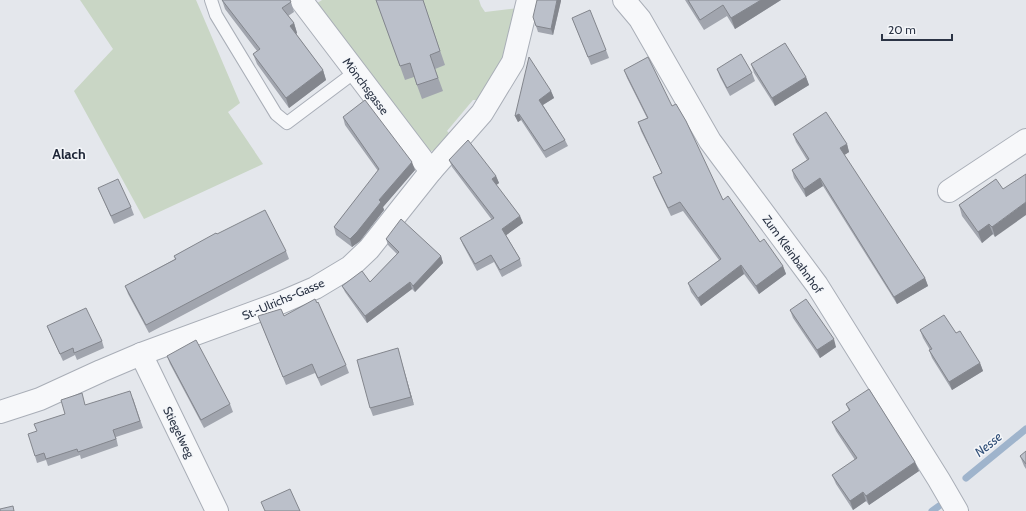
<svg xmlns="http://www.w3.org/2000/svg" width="1026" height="511" font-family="Cabin,sans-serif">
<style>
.green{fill:#c9d6c5}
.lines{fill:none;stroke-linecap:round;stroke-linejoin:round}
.stream{stroke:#9fb4cc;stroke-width:7}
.lane-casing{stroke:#a9aeb7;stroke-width:14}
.street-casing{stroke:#a9aeb7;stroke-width:24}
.lane{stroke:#f7f8fa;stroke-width:12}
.street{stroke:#f7f8fa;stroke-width:22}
.wall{fill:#a1a5ae}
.shaded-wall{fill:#83868d}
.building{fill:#bbc0ca;stroke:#83868d}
.labels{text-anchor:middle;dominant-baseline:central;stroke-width:3;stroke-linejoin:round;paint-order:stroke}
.street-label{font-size:12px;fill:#2b3445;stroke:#f4f6f9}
.water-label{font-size:13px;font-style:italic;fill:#34527a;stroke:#f4f6f9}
.quarter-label{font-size:14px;font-weight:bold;fill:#1d2536;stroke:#f4f6f9}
</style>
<rect width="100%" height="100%" fill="#e4e7ec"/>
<g class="green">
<polygon points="80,0 196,0 240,103 228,112 263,164 144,219 74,91 113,49"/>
<polygon points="322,0 479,0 481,6 485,12 519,8 508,59 484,100 473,100 447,131 452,136 439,149 427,152 311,7"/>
</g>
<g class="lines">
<g class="stream">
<polyline points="966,478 1026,429"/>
<polyline points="932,511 939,506"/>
</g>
<defs>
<polyline id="lane" points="211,0 216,15 276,114 287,123 355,72"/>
<g id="street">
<polyline points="301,0 431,171"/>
<polyline points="624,0 640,19 710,141 817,285 939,480 957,511"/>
<polyline points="949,191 1026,140"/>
<polyline points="141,354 217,511"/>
<polyline points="0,412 40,399 101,371 141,354 280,303 315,288 350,267 369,249 431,171 482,113 513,62 528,0"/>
</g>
</defs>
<use href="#lane" class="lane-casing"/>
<use href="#street" class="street-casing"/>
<use href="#lane" class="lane"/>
<use href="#street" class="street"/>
</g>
<g class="wall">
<polygon points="222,0 291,2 294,12 288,16 294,23 297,33 296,34 323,70 326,80 289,108 257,64 253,54 257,51 225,9"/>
<polygon points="376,0 423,0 445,65 435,69 443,91 422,99 414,77 405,80"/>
<polygon points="538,0 561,0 553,35 538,32 536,26"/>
<polygon points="685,0 781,0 735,29 727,16 704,30"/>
<polygon points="572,18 606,50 609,58 591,65"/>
<polygon points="751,64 806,77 809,85 775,106 754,73"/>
<polygon points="717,69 752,73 755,81 730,96 720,77"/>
<polygon points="624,70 672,106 723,200 760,242 783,266 786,274 759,294 744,274 701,306 691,292 688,283 719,260 683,211 671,216 656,185 653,177 662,173 641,131 638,122 647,118 627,78"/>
<polygon points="551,91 554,98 543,105 565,140 568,146 546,158 521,120 518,122 515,116"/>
<polygon points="343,117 415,170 383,207 384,210 360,241 352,247 336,235 334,227 378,171 345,125"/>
<polygon points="793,134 847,144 849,152 844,155 925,278 928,286 897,304 823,186 806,197 794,178 792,170 807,160 796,142"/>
<polygon points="449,160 496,176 499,183 496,185 520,216 523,223 506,235 520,259 522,266 502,277 494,262 477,271 463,245 460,238 492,220 452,167"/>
<polygon points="996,179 995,237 993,234 982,243 962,216 959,205"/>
<polygon points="98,188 131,207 134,215 114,224"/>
<polygon points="217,234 286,251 289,259 149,333 128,294 125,286 175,259 174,256"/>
<polygon points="386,239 441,256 443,263 415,292 412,289 367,323 345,292 342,286 370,282 397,254 388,245"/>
<polygon points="790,310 836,347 820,358 793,318"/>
<polygon points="258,316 284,316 346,365 349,373 321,386 315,373 286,385"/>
<polygon points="47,326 102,341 104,348 77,360 75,355 63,361 50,333"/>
<polygon points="920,330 956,333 980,363 983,371 952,390 932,358 929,350 930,350 923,338"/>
<polygon points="167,356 230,404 233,412 204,428 170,364"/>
<polygon points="400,356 414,405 373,416 370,408"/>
<polygon points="133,398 143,428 116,437 118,446 81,459 80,455 48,466 46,460 37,463 35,456 37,431 65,414 86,405"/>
<polygon points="846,404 915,462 919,471 869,505 866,501 853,510 836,484 832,475 855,460 836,431 832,422 849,411"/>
<polygon points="1026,451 1026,469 1024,466 1020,456"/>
</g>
<g class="shaded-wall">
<polygon points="557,0 561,0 561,1 553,35 551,29"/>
<polygon points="761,0 781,0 735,29 731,18"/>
<polygon points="294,23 297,33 294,36 290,26"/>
<polygon points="323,70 326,80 289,108 286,98"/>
<polygon points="806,77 809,85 775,106 772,98"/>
<polygon points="551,91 554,98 541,106 539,100"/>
<polygon points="519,114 521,120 518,122 515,116"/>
<polygon points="847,144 849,152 843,156 840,148"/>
<polygon points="412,162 415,170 383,207 384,210 360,241 352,247 350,239 379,200"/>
<polygon points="496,176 499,183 495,186 492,179"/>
<polygon points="820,178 823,186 806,197 804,189"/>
<polygon points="1026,202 1026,215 995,237 992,227"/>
<polygon points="520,216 523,223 505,236 502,229"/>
<polygon points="989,224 993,234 982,243 978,232"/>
<polygon points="441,256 443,263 415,292 413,286"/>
<polygon points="741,265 744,274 701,306 698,298"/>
<polygon points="783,266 786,274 759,294 756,286"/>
<polygon points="925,278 928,286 897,304 894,297"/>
<polygon points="410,282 412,289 367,323 365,316"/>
<polygon points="834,339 836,347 820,358 817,350"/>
<polygon points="398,348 400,356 414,405 411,397"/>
<polygon points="980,363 983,371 952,390 949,382"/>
<polygon points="915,462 919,471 869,505 866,496"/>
<polygon points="863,492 866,501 853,510 850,501"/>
</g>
<g class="building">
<polygon points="222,0 290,0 291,2 282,8 294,23 290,26 323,70 286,98 253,54 260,49"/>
<polygon points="376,0 423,0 440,51 430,55 438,78 417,85 410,63 400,66"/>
<polygon points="537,0 557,0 551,29 536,26 533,17"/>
<polygon points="688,0 761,0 731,18 723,5 700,20"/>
<polygon points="590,10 606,50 588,57 572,18"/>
<polygon points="785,43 806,77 772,98 751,64"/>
<polygon points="741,54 752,73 727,88 717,69"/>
<polygon points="529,57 551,91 539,100 565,140 544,151 519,114 515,116"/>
<polygon points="648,57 672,106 676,104 686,121 723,200 728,196 760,242 764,239 783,266 756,286 741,265 698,298 688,283 721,259 680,202 668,208 653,177 662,173 638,122 648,118 624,70"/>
<polygon points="365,100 412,162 379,200 381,202 357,232 350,239 334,227 379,169 343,117"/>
<polygon points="826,112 847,144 840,148 925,278 894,297 820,178 804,189 792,170 809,159 793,134"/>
<polygon points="468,140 496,176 492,179 520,216 502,229 520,259 500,270 491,255 475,264 460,238 494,218 449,160"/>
<polygon points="1026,174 1026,202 992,227 989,224 978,232 959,205 996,179 1003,189"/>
<polygon points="118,179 131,207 111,216 98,188"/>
<polygon points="265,210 286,251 146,325 125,286 176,259 174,256 216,233 217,234"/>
<polygon points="401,219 441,256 413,286 410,282 365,316 342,286 362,271 370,282 399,252 386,239"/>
<polygon points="315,299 317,303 318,302 346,365 318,378 312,364 283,377 258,316 281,309 284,316"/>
<polygon points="806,299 834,339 817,350 790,310"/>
<polygon points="86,308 102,341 74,353 73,348 60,354 47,326"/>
<polygon points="944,315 956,333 960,331 980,363 949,382 929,350 932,349 920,330"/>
<polygon points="196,340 230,404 201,420 167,356"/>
<polygon points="398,348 411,397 370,408 357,360"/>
<polygon points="869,389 915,462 866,496 863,492 850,501 832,475 857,458 832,422 850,410 846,404"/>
<polygon points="130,391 140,421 113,430 116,439 78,452 77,449 46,459 44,453 35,456 28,434 37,431 34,424 65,414 61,400 82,393 85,405"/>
<polygon points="1026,451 1026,464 1020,456"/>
<polygon points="290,489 300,511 265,511 261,502"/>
<polygon points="13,506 14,511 0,511 0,509"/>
</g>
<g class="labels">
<g class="street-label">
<text transform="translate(366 86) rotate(53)">Mönchsgasse</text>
<text transform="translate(793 254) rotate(54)">Zum Kleinbahnhof</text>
<text transform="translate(283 299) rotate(-23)">St.-Ulrichs-Gasse</text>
<text transform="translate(179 432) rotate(64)">Stiegelweg</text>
</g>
<g class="water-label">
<text transform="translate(988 444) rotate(-39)">Nesse</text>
</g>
<g class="quarter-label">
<text x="69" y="154">Alach</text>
</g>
</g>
<path d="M882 34v6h70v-6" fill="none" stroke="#2b3445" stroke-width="2"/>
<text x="888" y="34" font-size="12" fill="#2b3445" stroke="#f4f6f9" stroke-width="3" paint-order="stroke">20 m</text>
</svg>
